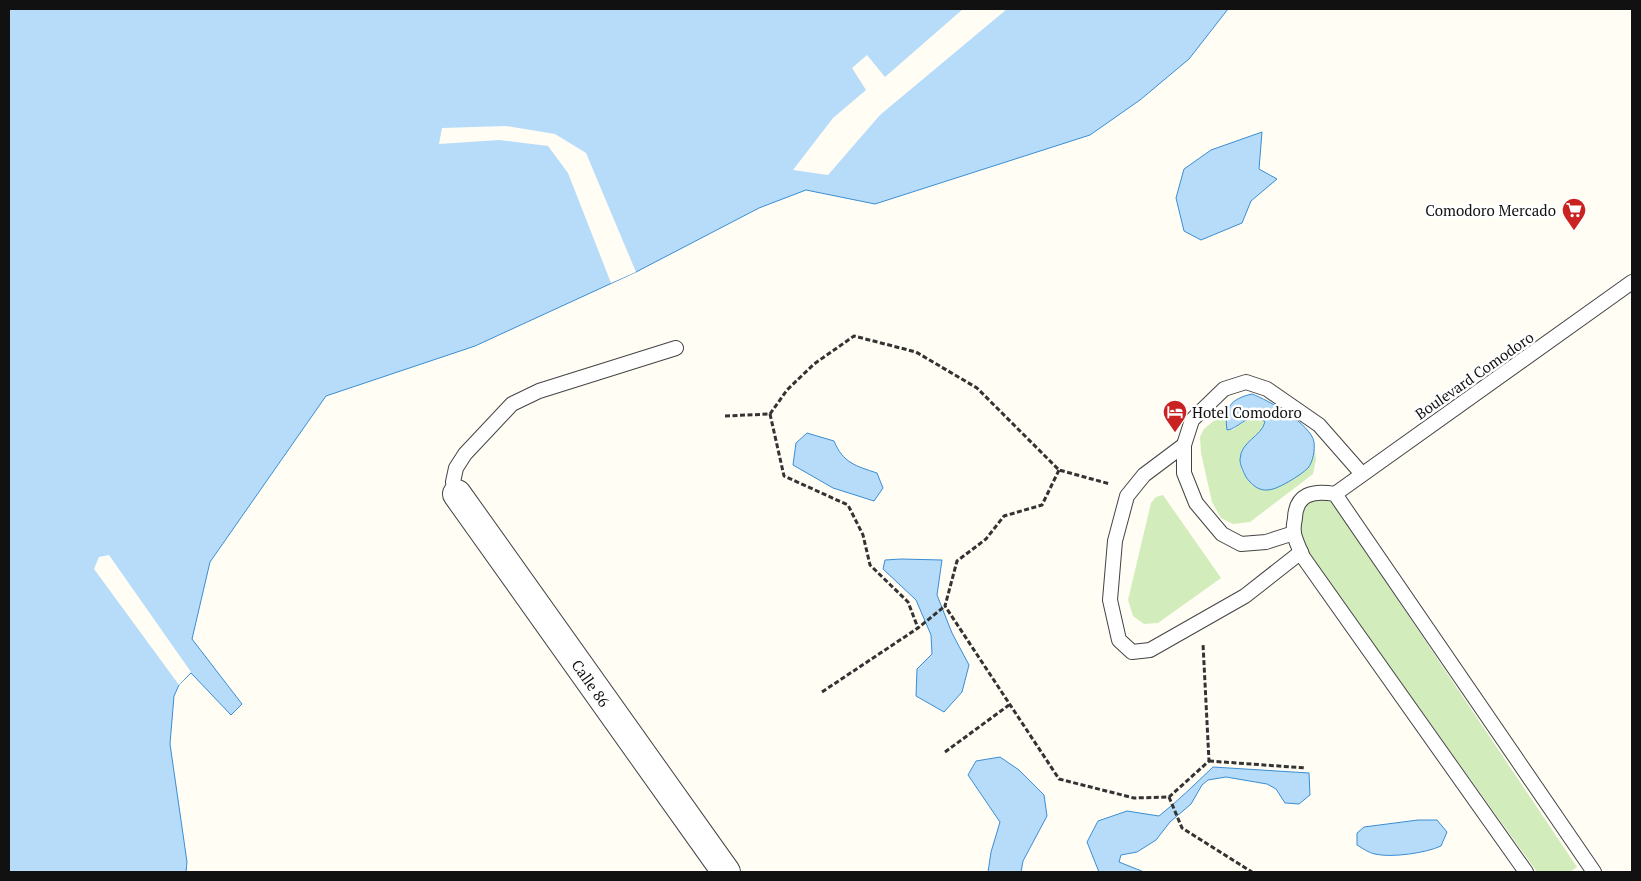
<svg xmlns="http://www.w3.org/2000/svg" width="1641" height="881" font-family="'PT Serif',serif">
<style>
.green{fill:#d2ecbb}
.water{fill:#b6dcf9;stroke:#3a8ed4}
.pier{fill:#fffdf4}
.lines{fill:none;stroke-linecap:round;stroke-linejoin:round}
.service-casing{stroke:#444;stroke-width:16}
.minor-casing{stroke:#444;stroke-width:30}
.path{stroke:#333;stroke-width:3;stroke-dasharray:5 2.5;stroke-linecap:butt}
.service{stroke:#fff;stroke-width:14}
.minor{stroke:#fff;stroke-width:28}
.labels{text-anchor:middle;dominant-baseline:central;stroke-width:5;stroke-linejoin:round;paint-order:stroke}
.poi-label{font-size:15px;fill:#111;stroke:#fff;text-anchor:end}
.street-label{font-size:15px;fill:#111;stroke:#fff}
</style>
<rect width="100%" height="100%" fill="#fffdf4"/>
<g class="green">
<path d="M1228,409L1226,422L1233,430C1242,422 1254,413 1265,422C1258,445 1235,440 1242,471L1314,456V444L1316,459L1313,474L1250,522L1233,524L1221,518L1212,502L1201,453L1200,437L1204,429Z"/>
<polygon points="1163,495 1221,578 1158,623 1144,624 1133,616 1128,600 1151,503 1156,497"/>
<polygon points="1312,498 1331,499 1353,533 1577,867 1570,872 1537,872 1309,554 1299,532 1304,506"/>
</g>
<g class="water">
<polygon points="9,9 1228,9 1189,59 1140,100 1090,135 875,204 806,190 759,208 636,272 475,346 326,396 210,562 192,639 242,704 231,715 191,673 179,685 174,696 170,744 187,862 186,872 9,872"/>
<polygon points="1262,132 1259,169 1277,179 1251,201 1242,223 1201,240 1184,231 1176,198 1184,169 1211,150"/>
<path d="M1252,394C1268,400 1311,424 1314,442C1315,450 1313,462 1308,468C1301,475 1277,490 1268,490C1258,491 1251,484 1246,477C1243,471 1240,465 1240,459C1241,441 1261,437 1265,422C1250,409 1239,429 1227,430C1224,408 1230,399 1252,394Z"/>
<path d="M807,433L834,441C843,463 856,466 877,473L883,488L874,501L833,488L793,465L796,443Z"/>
<polygon points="901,559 942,560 937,595 952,633 969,665 962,692 944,712 916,696 917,669 932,654 931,635 916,600 883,569 885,560"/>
<polygon points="1000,757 1019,770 1044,795 1047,816 1023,861 1021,872 988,872 991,852 1000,822 968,775 976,761"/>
<path d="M1213,767L1309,773L1310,795L1299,804L1285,803L1276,789L1267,784L1226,777L1208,780L1202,785L1191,804L1170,822L1156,840L1137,852L1121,855L1119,862L1144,872H1099L1087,842L1098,821L1127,811L1159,816C1178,801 1195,784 1213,767Z"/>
<path d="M1418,820H1437L1447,832L1441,846C1426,853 1391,858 1375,854C1369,853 1362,848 1357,845V833L1364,827Z"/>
</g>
<g class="pier">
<polygon points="963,9 1007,9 880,115 828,175 793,170 833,118 866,90 852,68 867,55 885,77"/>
<polygon points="506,126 555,134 586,153 636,272 611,283 568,173 548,146 499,140 439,144 442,128"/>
<polygon points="109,555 191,672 179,685 94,569 99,557"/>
</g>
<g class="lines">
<defs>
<g id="service">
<polyline points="1184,445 1144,475 1127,496 1115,541 1110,600 1119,640 1132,652 1150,650 1245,596 1301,552"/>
<polyline points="457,494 453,482 456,468 465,454 512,404 539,391 676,348"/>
<polyline points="1335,494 1632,282"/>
<polyline points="1294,533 1266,542 1241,544 1222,534 1196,503 1184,473 1184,445 1192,420 1224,389 1246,382 1267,389 1319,425 1362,474"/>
<path d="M1526,872L1303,557C1300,550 1296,542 1294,534C1293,529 1294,523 1295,518C1296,494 1313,490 1335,494L1594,872"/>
</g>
<polyline id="minor" points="457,494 726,872"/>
</defs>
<use href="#service" class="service-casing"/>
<use href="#minor" class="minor-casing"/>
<g class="path">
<polyline points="770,414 784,476 848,505 863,535 870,565 908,602 918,628"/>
<polyline points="725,416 770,414 787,390 814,364 854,336 916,352 977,388 1059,470 1110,484"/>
<polyline points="1059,470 1042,505 1004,516 986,539 957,561 945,606 1059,779 1134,798 1169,797 1209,761 1203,644"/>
<polyline points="822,692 918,628 945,606"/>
<polyline points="945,752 1009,705"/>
<polyline points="1209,761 1306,768"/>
<polyline points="1169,797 1182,828 1252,872"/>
</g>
<use href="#service" class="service"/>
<use href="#minor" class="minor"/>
</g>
<defs>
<symbol id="supermarket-pin" viewBox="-11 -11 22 30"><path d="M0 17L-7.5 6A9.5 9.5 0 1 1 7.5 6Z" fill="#c92221" stroke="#fff"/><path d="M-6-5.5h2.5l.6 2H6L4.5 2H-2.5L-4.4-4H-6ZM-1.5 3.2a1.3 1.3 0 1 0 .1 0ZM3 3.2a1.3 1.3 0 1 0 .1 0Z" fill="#fff"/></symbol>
<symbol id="hotel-pin" viewBox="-11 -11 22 30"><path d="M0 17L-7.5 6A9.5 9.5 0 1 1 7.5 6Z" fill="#c92221" stroke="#fff"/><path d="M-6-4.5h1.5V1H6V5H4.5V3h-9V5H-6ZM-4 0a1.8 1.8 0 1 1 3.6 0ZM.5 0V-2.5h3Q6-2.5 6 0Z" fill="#fff"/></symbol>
</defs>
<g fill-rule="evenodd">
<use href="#supermarket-pin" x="1560" y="196" width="28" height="38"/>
<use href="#hotel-pin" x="1161" y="398" width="28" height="38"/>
</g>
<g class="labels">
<g class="poi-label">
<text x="1556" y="210">Comodoro Mercado</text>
<text x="1192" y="412" text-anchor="start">Hotel Comodoro</text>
</g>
<g class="street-label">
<text transform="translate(1474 375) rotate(-35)">Boulevard Comodoro</text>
<text transform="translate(591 683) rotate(55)">Calle 86</text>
</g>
</g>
<rect width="1641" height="881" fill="none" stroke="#111111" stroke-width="20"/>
</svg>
